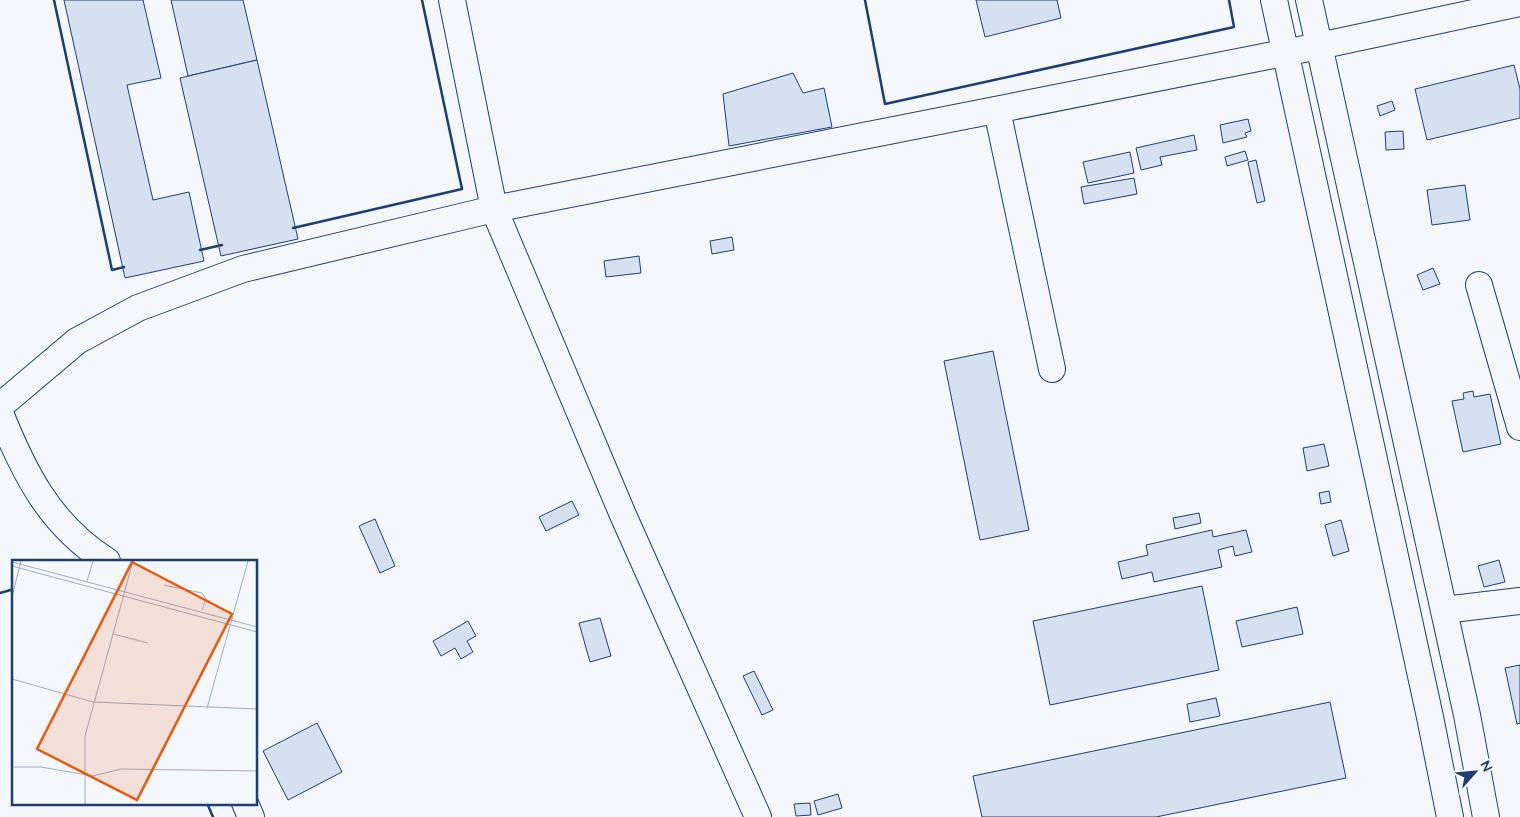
<svg xmlns="http://www.w3.org/2000/svg" width="1520" height="817" font-family="Quicksand,sans-serif">
<style>
.building{fill:#d5e0f0;stroke:#1d3f73}
.lines{fill:none;stroke-linecap:round;stroke-linejoin:round}
.minor-casing{stroke:#1d3f73;stroke-width:28}
.minor{stroke:#f4f7fb;stroke-width:26}
.wall{stroke:#1d3f73;stroke-width:2.5}
.inset-road{fill:none;stroke:#9eadc5;stroke-width:1}
.view{fill:#e8590c;fill-opacity:0.15;stroke:#e8590c;stroke-width:2.5}
.inset-edge{fill:none;stroke:#1d3f73;stroke-width:2.5}
</style>
<rect width="100%" height="100%" fill="#f4f7fb"/>
<g class="building">
<polygon points="64,0 143,0 161,78 127,85 153,200 189,192 204,261 125,278"/>
<polygon points="171,0 243,0 257,60 188,76"/>
<polygon points="976,0 1057,0 1061,18 985,37"/>
<polygon points="257,60 298,239 221,256 180,78"/>
<polygon points="1514,65 1520,89 1520,118 1427,140 1415,89"/>
<polygon points="793,73 803,93 824,88 832,127 729,146 723,94"/>
<polygon points="1392,101 1395,110 1380,116 1377,106"/>
<polygon points="1248,119 1251,131 1245,133 1247,137 1223,143 1220,125"/>
<polygon points="1403,131 1404,149 1386,150 1385,132"/>
<polygon points="1194,135 1197,150 1160,157 1162,165 1141,170 1136,148"/>
<polygon points="1245,151 1248,160 1227,166 1225,157"/>
<polygon points="1130,152 1134,173 1088,183 1083,162"/>
<polygon points="1256,160 1265,201 1257,203 1248,162"/>
<polygon points="1134,178 1137,194 1084,204 1081,187"/>
<polygon points="1465,185 1470,220 1432,225 1427,190"/>
<polygon points="732,237 734,250 712,254 710,241"/>
<polygon points="639,256 641,273 606,277 604,261"/>
<polygon points="1433,268 1440,284 1423,290 1417,275"/>
<polygon points="993,351 1029,530 980,540 944,361"/>
<polygon points="1473,391 1474,397 1490,394 1501,444 1463,452 1452,401 1464,399 1463,393"/>
<polygon points="1324,444 1329,466 1307,471 1303,448"/>
<polygon points="1329,491 1331,502 1321,504 1319,493"/>
<polygon points="572,501 579,515 546,531 539,517"/>
<polygon points="1199,513 1201,523 1175,529 1173,518"/>
<polygon points="375,519 395,566 380,573 359,526"/>
<polygon points="1341,520 1349,551 1333,556 1325,525"/>
<polygon points="1212,530 1213,537 1246,530 1252,552 1235,556 1233,546 1218,550 1222,567 1154,582 1152,572 1122,579 1118,562 1148,555 1146,545"/>
<polygon points="1499,560 1505,582 1484,587 1478,566"/>
<polygon points="1202,586 1219,670 1050,705 1033,621"/>
<polygon points="1297,607 1303,634 1242,647 1236,621"/>
<polygon points="600,618 611,656 590,662 579,623"/>
<polygon points="468,621 476,636 467,641 473,652 461,659 455,648 441,656 433,641"/>
<polygon points="1520,665 1520,723 1517,724 1505,668"/>
<polygon points="754,671 773,710 762,715 743,676"/>
<polygon points="1216,698 1220,716 1190,722 1187,704"/>
<polygon points="1330,702 1346,778 1156,817 982,817 973,776"/>
<polygon points="317,723 342,772 288,800 263,751"/>
<polygon points="838,794 842,808 818,815 814,801"/>
<polygon points="810,803 811,815 796,816 794,804"/>
</g>
<g class="lines">
<defs>
<g id="minor">
<polyline points="452,0 494,209 623,515 758,817"/>
<polyline points="1274,0 1430,717 1450,817"/>
<polyline points="1309,0 1467,715 1486,817"/>
<polyline points="997,110 1052,369"/>
<polyline points="1479,285 1520,427"/>
<polyline points="0,406 77,341 138,308 243,269 494,209 1319,46 1520,3"/>
<path d="M0,413C24,473 50,525 107,561"/>
<polyline points="1444,610 1520,601"/>
<polyline points="245,803 251,817"/>
</g>
</defs>
<use href="#minor" class="minor-casing"/>
<use href="#minor" class="minor"/>
<g class="wall">
<polyline points="54,0 112,270 124,267"/>
<polyline points="865,0 885,104 1234,27 1229,0"/>
<polyline points="293,228 462,189 422,0"/>
<polyline points="200,250 222,245"/>
<polyline points="0,593 14,589"/>
<polyline points="207,803 213,817"/>
</g>
</g>
<g transform="translate(12 560)">
<rect width="245" height="245" fill="#f4f7fb"/>
<path class="inset-road" d="M0,2L245,67M0,6L245,72M75,21L81,1M152,25L190,33L194,39L190,50M0,37L9,1M101,74L136,83M0,119L81,142L245,149M195,148L236,1M0,207H29L81,216L109,209L245,211M73,244V176L121,1"/>
<path class="view" d="M120,2L220,54L125,240L25,189Z"/>
<rect width="245" height="245" class="inset-edge"/>
</g>
<g transform="translate(1475 772) rotate(63)" stroke="#f4f7fb" stroke-width="4" paint-order="stroke">
<path d="M0-4L9 19L0 12L-9 19Z" fill="#1d3f73"/>
<text y="-8" font-size="14" font-weight="bold" text-anchor="middle" fill="#1d3f73">N</text>
</g>
</svg>
